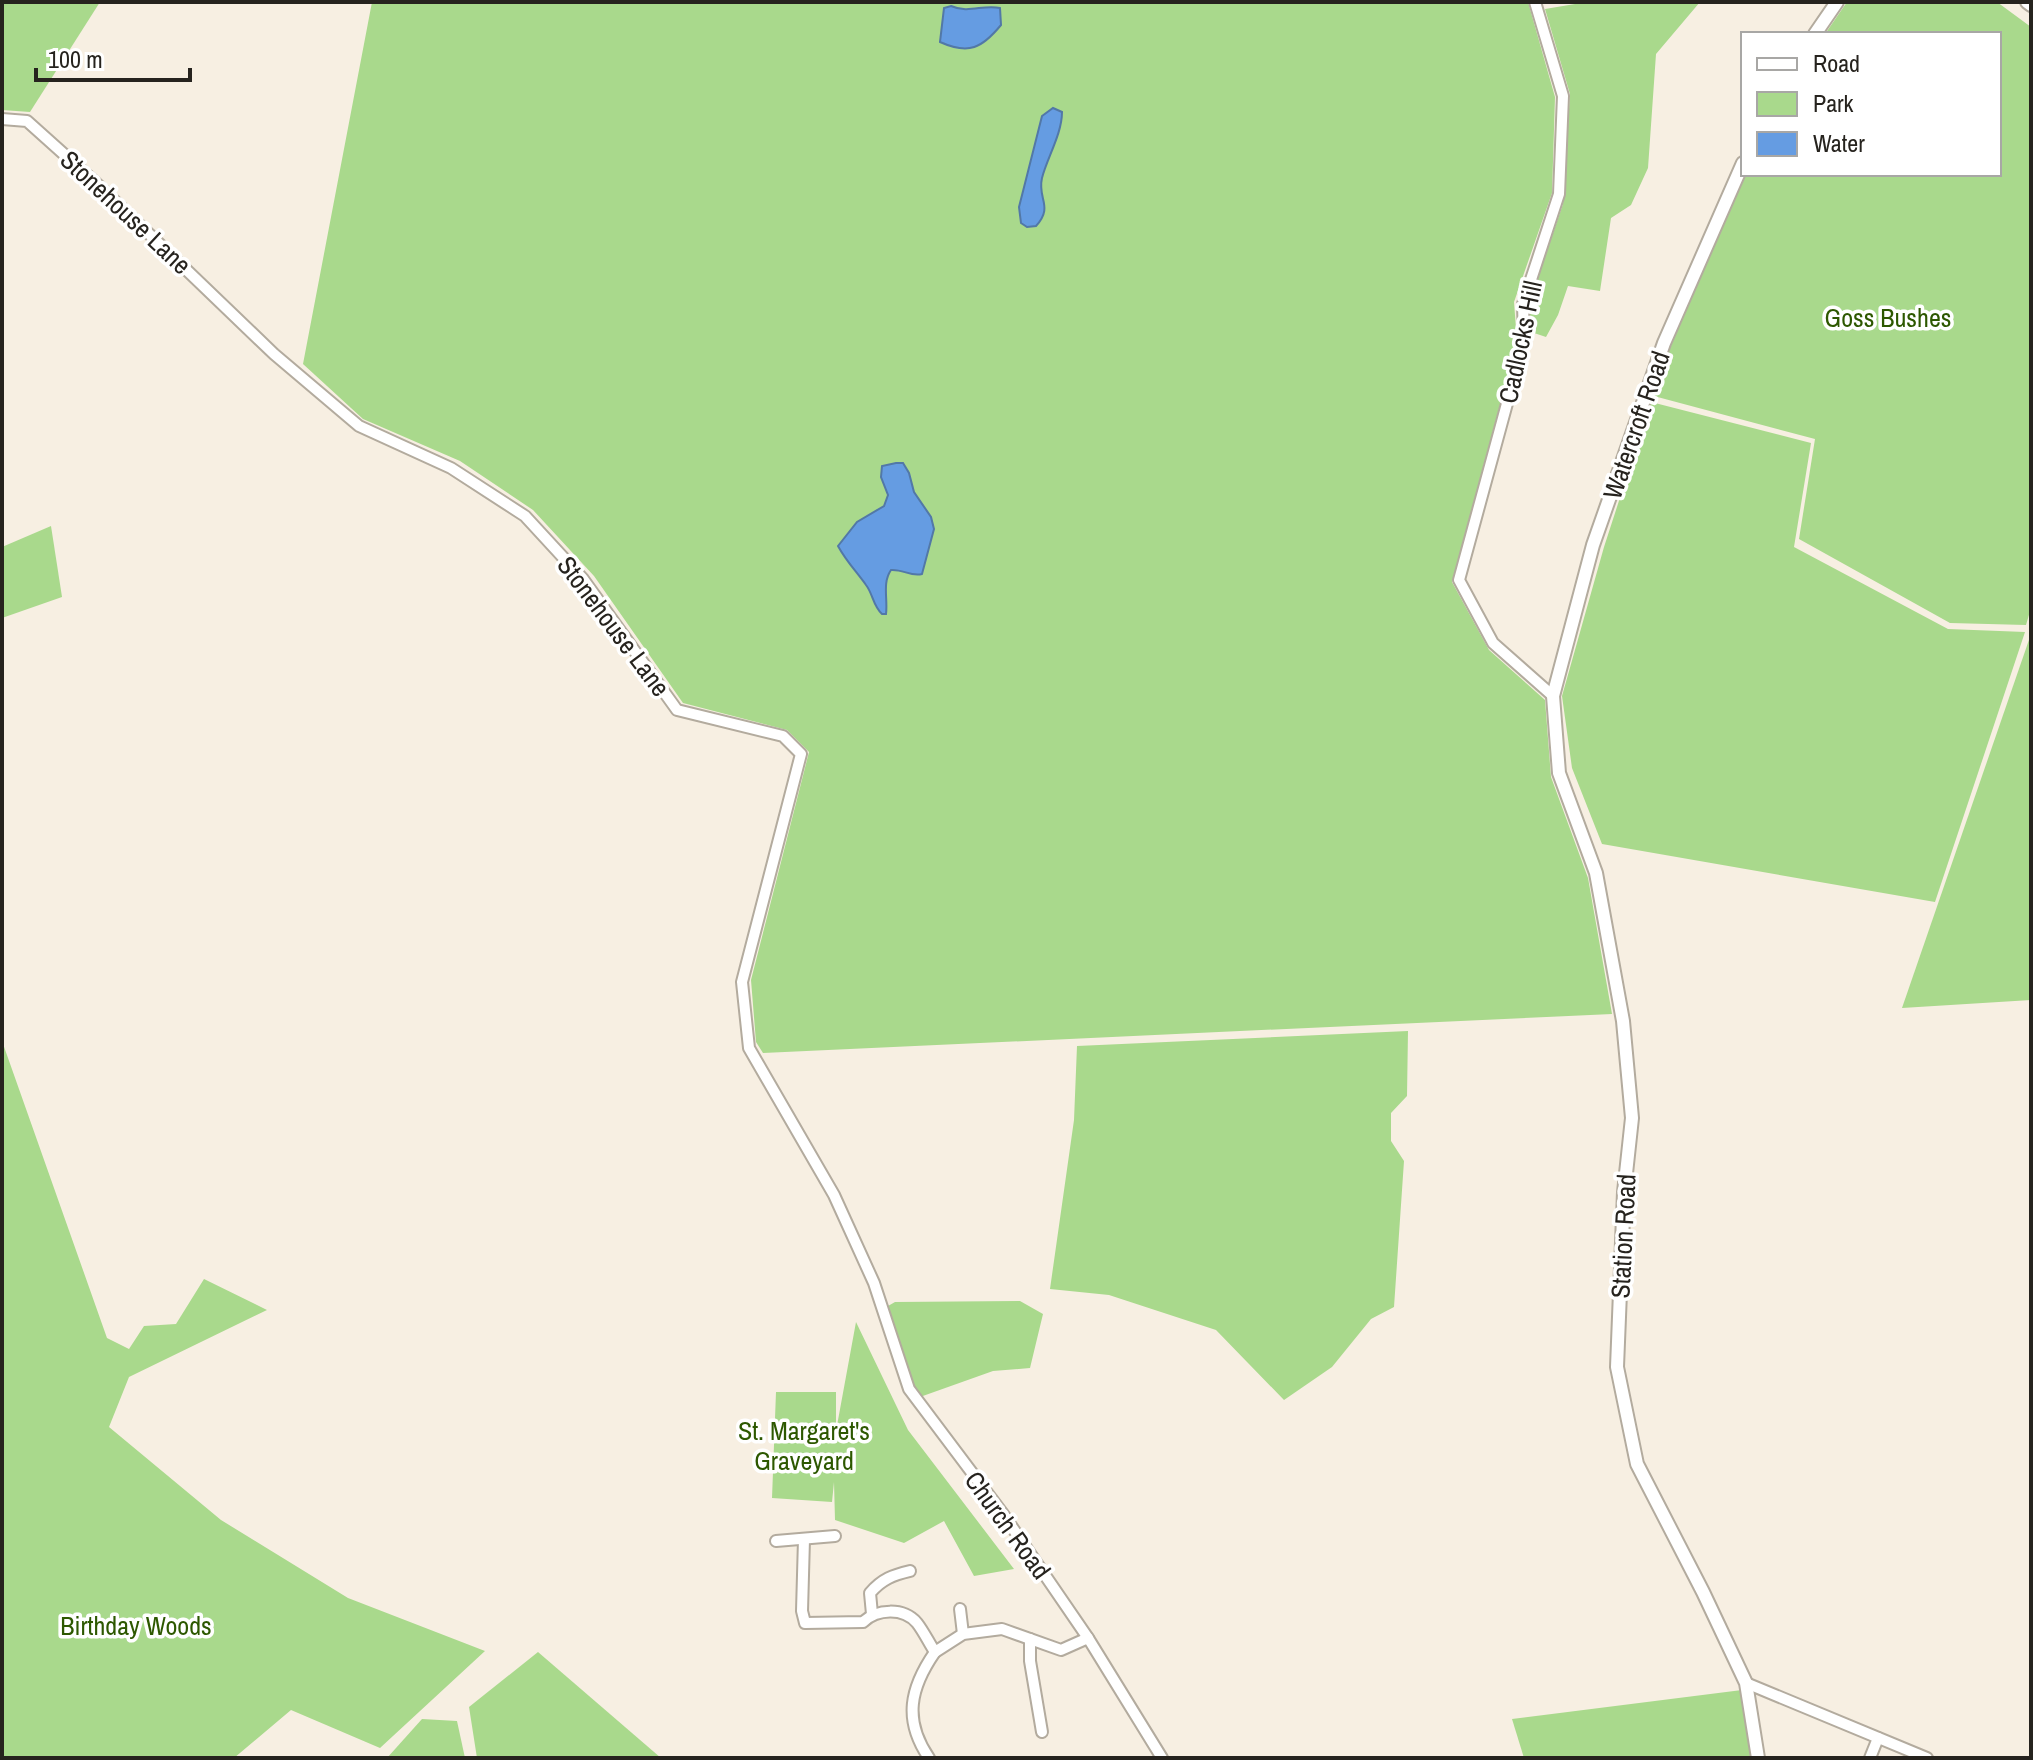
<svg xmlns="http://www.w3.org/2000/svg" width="2033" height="1760" font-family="'Archivo Narrow',sans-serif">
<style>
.green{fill:#a9d98c}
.water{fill:#659ce2;stroke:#5278a7;stroke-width:2}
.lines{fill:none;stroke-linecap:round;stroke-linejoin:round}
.minor-casing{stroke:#b3ab9e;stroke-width:14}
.tertiary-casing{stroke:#b3ab9e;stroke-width:16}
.minor{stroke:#fff;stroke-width:10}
.tertiary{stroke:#fff;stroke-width:12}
.labels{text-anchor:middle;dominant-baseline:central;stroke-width:7;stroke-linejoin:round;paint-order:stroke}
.street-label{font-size:26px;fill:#26231e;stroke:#fff}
.park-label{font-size:26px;fill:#2d5800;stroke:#fff}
</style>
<rect width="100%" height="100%" fill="#f7efe2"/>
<g class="green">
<polygon points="2,2 100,2 30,112 2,110"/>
<polygon points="372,2 1528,2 1555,97 1552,193 1514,302 1517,342 1452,582 1489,650 1545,700 1551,777 1588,878 1612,1014 763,1053 756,1042 751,980 809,752 787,730 683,703 594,576 533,510 460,461 363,419 303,364"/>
<polygon points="1587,2 1700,2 1656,54 1648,168 1631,205 1611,218 1600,291 1568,286 1558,315 1546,337 1534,333 1528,306 1563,204 1570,94 1545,9"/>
<polygon points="1847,2 1997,2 2031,27 2031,608 2026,625 1950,623 1799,539 1815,439 1650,395 1744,174 1999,174 1999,34 1825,34"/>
<polygon points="1651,402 1811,443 1794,547 1948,629 2025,632 1935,902 1602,844 1572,768 1562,696 1604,547"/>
<polygon points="51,526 62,597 2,618 2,547"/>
<polygon points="2031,634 2031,1000 1902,1008"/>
<polygon points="1408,1031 1407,1096 1391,1113 1391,1141 1404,1161 1394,1307 1371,1319 1332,1367 1284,1400 1216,1330 1109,1295 1050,1289 1074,1120 1077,1046"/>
<polygon points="2,1041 107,1338 129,1349 144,1326 176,1324 204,1279 267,1310 129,1377 109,1427 221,1520 348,1598 485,1651 380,1748 291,1710 234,1758 2,1758"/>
<polygon points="1020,1301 1043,1314 1030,1368 993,1371 920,1397 912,1386 888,1306 895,1302"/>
<polygon points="856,1322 908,1430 1014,1569 974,1576 944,1521 904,1543 835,1520 834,1482 832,1502 772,1498 776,1392 836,1392 836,1431"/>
<polygon points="538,1652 661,1758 477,1758 469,1707"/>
<polygon points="1742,1690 1754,1758 1524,1758 1512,1719"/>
<polygon points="422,1719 457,1721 465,1758 387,1758"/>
</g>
<g class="water">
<path d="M951,6C969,14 983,4 1000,8L1001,25C982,48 969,55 940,42L944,8Z"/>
<path d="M1053,108L1062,112C1062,134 1047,158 1042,178C1037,199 1054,206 1036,226L1027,227L1021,223L1019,207L1042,116Z"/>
<path d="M896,463H903L909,473L914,492L931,517L934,529L922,574C911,577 903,569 891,570C882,583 888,599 886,614H882C873,606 873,594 866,585C856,571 846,561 838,546L857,522L884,506L888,495L881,477L882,466Z"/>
</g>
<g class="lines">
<defs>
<g id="minor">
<polyline points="1535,2 1563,96 1559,194 1523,304 1524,341 1459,580 1493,643 1553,696"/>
<polyline points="2,119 27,121 95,182 274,354 359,426 451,468 525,516 583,579 677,710 783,736 801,754 742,982 749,1048 834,1195 874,1283 909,1389 1003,1514 1088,1638 1162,1758"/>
<path d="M804,1539L802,1611L805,1623L863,1622C877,1609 903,1607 917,1623C924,1632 929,1643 935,1652L963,1634L1002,1629L1061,1650L1088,1638"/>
<polyline points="776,1541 835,1536"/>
<polyline points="960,1609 963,1634"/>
<path d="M872,1614L870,1593C882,1579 893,1575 910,1571"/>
<polyline points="1030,1639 1030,1661 1042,1732"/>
<polyline points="1746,1683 1927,1758"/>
<path d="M929,1758C903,1720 910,1688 935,1652"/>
<polyline points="1870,1758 1878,1738"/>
</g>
<g id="tertiary">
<polyline points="2027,2 2031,5"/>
<polyline points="1815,34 1837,2"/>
<polyline points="1743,163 1664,343 1593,545 1553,696 1559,773 1596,873 1623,1021 1632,1118 1624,1192 1617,1367 1637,1464 1703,1592 1746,1683 1758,1758"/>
</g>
</defs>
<use href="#minor" class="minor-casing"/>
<use href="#tertiary" class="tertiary-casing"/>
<use href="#minor" class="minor"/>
<use href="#tertiary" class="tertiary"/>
</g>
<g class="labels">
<g class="street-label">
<text transform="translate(126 212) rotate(43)">Stonehouse Lane</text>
<text transform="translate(1520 342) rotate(-78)">Cadlocks Hill</text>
<text transform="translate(1636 425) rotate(-71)">Watercroft Road</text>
<text transform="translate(614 626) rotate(53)">Stonehouse Lane</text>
<text transform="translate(1623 1236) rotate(-87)">Station Road</text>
<text transform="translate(1008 1525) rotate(54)">Church Road</text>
</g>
<g class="park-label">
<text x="1888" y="317">Goss Bushes</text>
<text x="804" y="1430">St. Margaret's<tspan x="804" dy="30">Graveyard</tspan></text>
<text x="136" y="1625">Birthday Woods</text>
</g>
</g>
<rect width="2033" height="1760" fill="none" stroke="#26231e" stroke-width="8"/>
<rect x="1741" y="32" width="260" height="144" fill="#ffffff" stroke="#a8a7a5" stroke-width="2"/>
<rect x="1757" y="58" width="40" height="12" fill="#ffffff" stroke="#a8a7a5" stroke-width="2"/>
<text x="1813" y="72" font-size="24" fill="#26231e">Road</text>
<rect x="1757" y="92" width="40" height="24" fill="#a9d98c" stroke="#a8a7a5" stroke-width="2"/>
<text x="1813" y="112" font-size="24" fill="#26231e">Park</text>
<rect x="1757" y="132" width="40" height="24" fill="#659ce2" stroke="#a8a7a5" stroke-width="2"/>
<text x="1813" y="152" font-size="24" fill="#26231e">Water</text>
<path d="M36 68v12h154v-12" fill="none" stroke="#26231e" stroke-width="4"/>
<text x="48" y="68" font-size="24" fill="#26231e" stroke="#ffffff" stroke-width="6" paint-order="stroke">100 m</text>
</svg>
